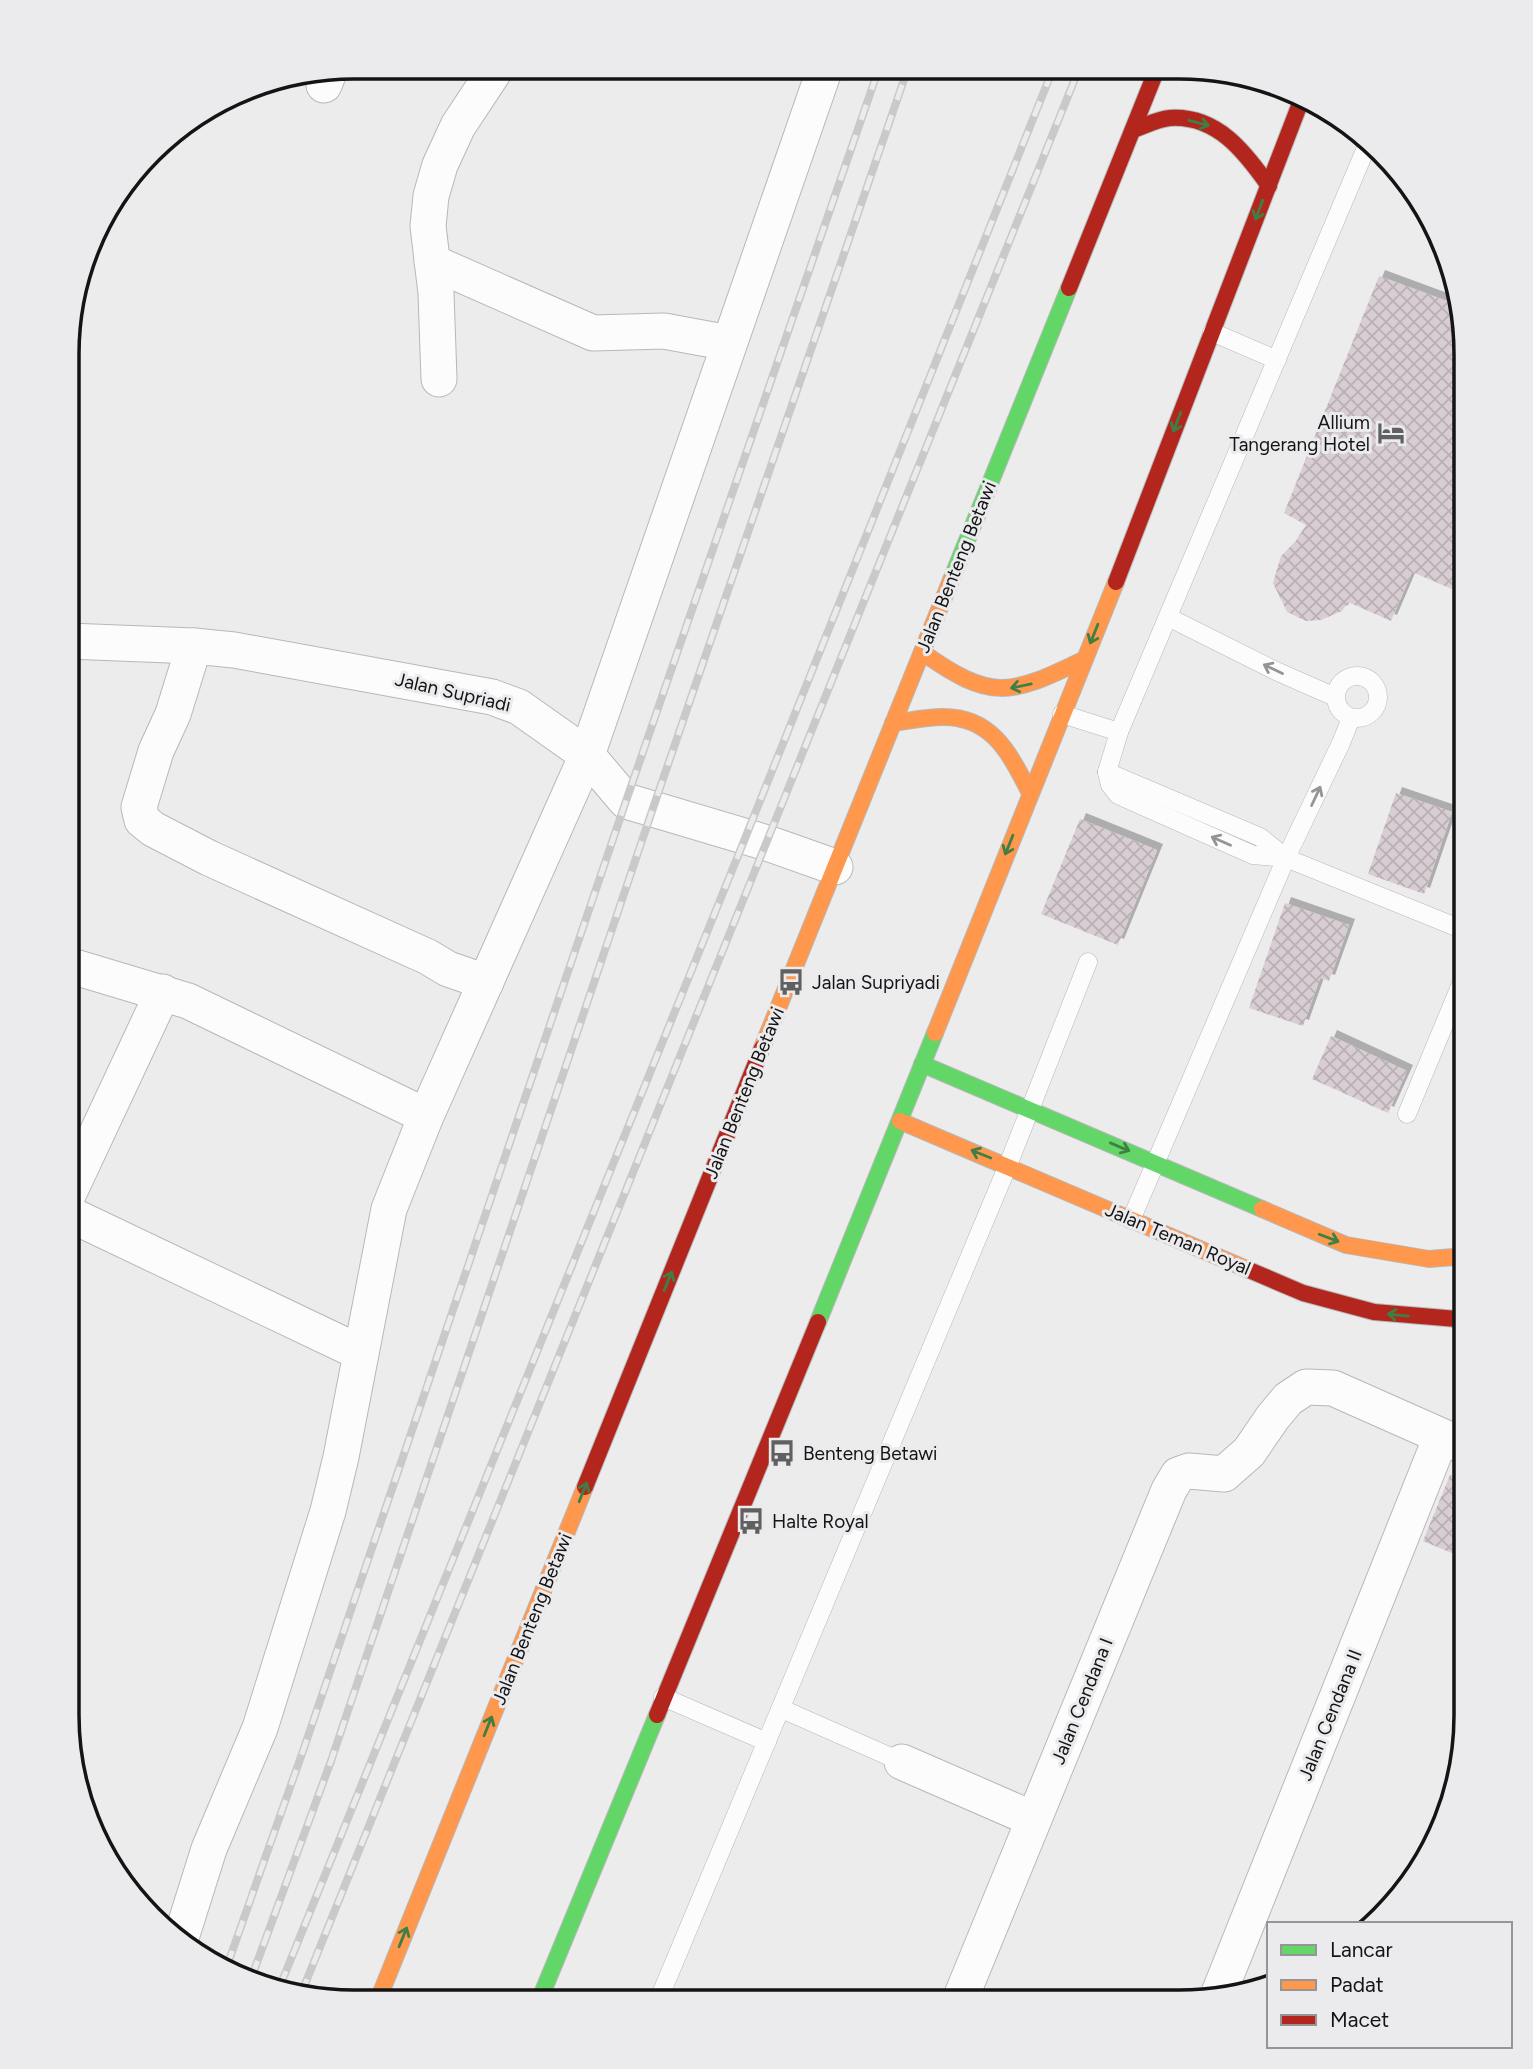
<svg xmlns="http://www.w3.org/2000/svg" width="1533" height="2069" font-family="Figtree,sans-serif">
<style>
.building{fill:url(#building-cross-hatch);filter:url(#shadow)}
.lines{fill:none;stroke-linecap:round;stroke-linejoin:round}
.lane-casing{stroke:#b8b8b9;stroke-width:19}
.street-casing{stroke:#b8b8b9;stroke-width:37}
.fast-casing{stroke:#b8b8b9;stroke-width:18}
.slow-casing{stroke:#b8b8b9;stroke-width:18}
.jam-casing{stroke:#b8b8b9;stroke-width:18}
.lane{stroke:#fcfcfc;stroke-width:18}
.street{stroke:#fcfcfc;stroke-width:35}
.fast{stroke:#63d668;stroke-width:16}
.slow{stroke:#ff974d;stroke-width:16}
.jam{stroke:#b3261e;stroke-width:16}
.rail-casing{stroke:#c9c9ca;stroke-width:8}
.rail{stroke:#ebebee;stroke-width:5;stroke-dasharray:16;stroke-linecap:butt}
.oneway{stroke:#3f7f43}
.oneway2{stroke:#949494}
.labels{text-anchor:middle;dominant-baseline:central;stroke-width:6;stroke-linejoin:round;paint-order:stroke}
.poi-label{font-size:19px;fill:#141415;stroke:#ebebee;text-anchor:start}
.street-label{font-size:19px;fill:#141415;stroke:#ebebee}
.rim{fill:none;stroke:#141415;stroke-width:3.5}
</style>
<defs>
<pattern id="building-cross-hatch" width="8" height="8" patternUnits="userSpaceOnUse" patternTransform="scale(1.75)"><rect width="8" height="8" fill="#d9cdd4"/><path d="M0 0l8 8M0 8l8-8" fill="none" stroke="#b9afb5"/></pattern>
<filter id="shadow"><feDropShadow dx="6" dy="-6" stdDeviation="0" flood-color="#0004"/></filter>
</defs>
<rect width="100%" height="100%" fill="#ececed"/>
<g class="building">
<polygon points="1379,276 1455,304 1466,353 1466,595 1412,572 1391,621 1348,602 1342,611 1321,620 1306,621 1287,612 1273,583 1281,556 1295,542 1306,525 1284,513"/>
<polygon points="1396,793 1452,812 1424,894 1368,874"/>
<polygon points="1080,819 1157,850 1118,945 1041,914"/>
<polygon points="1285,903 1349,925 1329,981 1320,978 1303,1026 1249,1008"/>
<polygon points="1331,1036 1407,1071 1388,1113 1312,1079"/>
<polygon points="1450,1475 1466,1481 1466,1559 1423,1541"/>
</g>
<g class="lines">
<defs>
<g id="lane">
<polyline points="1212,332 1277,360"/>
<polyline points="1168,617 1276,671 1335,697"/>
<circle cx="1357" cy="697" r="21"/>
<polyline points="1062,714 1119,732"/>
<polyline points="1107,772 1119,732 1369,141"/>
<polyline points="1107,772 1260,837 1286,858 1466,931"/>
<polyline points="1107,772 1110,785 1118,795 1253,855 1286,858"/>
<polyline points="1407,1114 1466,972"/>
<polyline points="1131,1220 1286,858 1341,743 1351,718"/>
<polyline points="663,1697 767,1742"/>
<polyline points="782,1709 902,1762"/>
<polyline points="658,2001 1008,1165 1088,962"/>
</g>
<g id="street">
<polyline points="324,85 330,70"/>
<polyline points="432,262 593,333 664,331 729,343"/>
<polyline points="439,379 436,293 428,226 431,196 440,165 458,126 497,67"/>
<polyline points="68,641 194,646 234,650 492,697 519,707 587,755 626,801 767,843 835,867"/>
<polyline points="194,646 173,714 156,751 139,807 142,820 153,829 209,858 428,957 448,969 486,982"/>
<polyline points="68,965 188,1001 426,1116"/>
<polyline points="67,1197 163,992"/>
<polyline points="67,1213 361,1353"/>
<polyline points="902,1762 1033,1819"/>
<polyline points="180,1941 209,1849 260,1728 328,1511 341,1457 389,1209 426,1116 587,755 825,68"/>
<polyline points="1219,1993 1441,1437"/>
<polyline points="959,2002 1169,1490 1178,1475 1189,1471 1224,1474 1249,1452 1273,1417 1288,1399 1306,1387 1333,1388 1466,1447"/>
</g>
<g id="fast">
<polyline points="951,580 1069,288"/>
<polyline points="922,1064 1262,1209"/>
<polyline points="818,1322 935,1033"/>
<polyline points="539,2001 657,1715"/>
</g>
<g id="slow">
<path d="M922,652C991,701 1009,696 1083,660"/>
<path d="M893,723C909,721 925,717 942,717C992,716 1010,754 1030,793"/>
<polyline points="935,1033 1116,582"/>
<polyline points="762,1048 951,580"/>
<polyline points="900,1121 1249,1270"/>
<polyline points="1262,1209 1346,1245 1429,1259 1466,1256"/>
<polyline points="378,2000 585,1487"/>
</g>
<g id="jam">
<path d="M1133,130C1145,126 1157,119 1170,118C1217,115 1245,152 1269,186"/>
<polyline points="1069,288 1157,69"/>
<polyline points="1116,582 1301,101"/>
<polyline points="1249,1270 1303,1293 1374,1312 1457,1319 1466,1317"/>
<polyline points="585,1487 762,1048"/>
<polyline points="657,1715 818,1322"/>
</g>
</defs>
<use href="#lane" class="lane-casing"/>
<use href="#street" class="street-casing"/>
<use href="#fast" class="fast-casing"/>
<use href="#slow" class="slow-casing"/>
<use href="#jam" class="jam-casing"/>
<use href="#lane" class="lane"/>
<use href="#street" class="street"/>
<use href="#fast" class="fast"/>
<use href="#slow" class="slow"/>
<use href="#jam" class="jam"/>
<defs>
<g id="rail">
<polyline points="227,1966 304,1748 626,801 879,68"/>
<polyline points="252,1976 331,1761 653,808 908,68"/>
<polyline points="280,1986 746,836 1053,69"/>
<polyline points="301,1994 1079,69"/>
</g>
</defs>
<use href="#rail" class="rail-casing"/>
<use href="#rail" class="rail"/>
</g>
<defs><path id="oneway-shaft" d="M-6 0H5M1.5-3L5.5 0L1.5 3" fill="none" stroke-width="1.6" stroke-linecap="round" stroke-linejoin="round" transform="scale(1.75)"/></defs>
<g class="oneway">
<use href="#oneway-shaft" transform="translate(1199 123) rotate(15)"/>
<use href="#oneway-shaft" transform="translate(1259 210) rotate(111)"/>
<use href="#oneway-shaft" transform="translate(1177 422) rotate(111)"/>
<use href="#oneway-shaft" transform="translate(1094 634) rotate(112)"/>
<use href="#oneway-shaft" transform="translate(1021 686) rotate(168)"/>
<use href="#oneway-shaft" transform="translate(1009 845) rotate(112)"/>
<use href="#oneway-shaft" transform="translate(1120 1147) rotate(23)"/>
<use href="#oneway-shaft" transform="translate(981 1154) rotate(-158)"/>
<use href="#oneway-shaft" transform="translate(1329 1238) rotate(21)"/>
<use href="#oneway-shaft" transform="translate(668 1281) rotate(-68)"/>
<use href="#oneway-shaft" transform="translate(1398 1315) rotate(-174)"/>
<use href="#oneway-shaft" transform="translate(583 1492) rotate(-68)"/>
<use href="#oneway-shaft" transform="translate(488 1726) rotate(-68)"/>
<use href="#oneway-shaft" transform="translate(403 1937) rotate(-68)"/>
</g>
<g class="oneway2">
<use href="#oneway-shaft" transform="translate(1273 669) rotate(-154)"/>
<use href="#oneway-shaft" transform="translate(1316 796) rotate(-65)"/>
<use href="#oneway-shaft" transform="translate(1221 841) rotate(-156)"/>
</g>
<defs>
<symbol id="hotel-bare" viewBox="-9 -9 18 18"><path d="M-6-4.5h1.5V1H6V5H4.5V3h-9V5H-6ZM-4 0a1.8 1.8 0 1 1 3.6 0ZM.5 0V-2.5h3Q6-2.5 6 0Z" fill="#606061" stroke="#ebebee" stroke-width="2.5" paint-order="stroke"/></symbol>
<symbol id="bus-bare" viewBox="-9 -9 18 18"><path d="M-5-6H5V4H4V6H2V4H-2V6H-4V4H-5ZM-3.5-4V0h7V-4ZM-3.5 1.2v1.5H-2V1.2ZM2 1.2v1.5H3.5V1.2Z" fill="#606061" stroke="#ebebee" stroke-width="2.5" paint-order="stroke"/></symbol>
</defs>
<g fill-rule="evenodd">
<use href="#hotel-bare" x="1372" y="414" width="38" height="38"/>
<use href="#bus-bare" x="772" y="963" width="38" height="38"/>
<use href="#bus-bare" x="763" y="1434" width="38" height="38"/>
<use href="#bus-bare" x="732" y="1502" width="38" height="38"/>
</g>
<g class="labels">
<g class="poi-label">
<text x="1370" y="422" text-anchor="end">Allium<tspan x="1370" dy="22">Tangerang Hotel</tspan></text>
<text x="812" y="982">Jalan Supriyadi</text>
<text x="803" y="1453">Benteng Betawi</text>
<text x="772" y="1521">Halte Royal</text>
</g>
<g class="street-label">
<text transform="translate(956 567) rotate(-68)">Jalan Benteng Betawi</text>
<text transform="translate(453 692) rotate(13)">Jalan Supriadi</text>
<text transform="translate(744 1093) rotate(-68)">Jalan Benteng Betawi</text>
<text transform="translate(1178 1239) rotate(23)">Jalan Teman Royal</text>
<text transform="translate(532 1619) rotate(-68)">Jalan Benteng Betawi</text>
<text transform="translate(1082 1701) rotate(-68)">Jalan Cendana I</text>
<text transform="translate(1330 1715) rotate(-68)">Jalan Cendana II</text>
</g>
</g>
<path d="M0 0H1533V2069H0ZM354 79H1179A275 275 0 0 1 1454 354V1715A275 275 0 0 1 1179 1990H354A275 275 0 0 1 79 1715V354A275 275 0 0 1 354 79Z" fill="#ebebee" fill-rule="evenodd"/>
<path class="rim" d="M354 79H1179A275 275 0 0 1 1454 354V1715A275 275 0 0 1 1179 1990H354A275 275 0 0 1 79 1715V354A275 275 0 0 1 354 79Z"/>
<rect x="1267" y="1922" width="245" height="126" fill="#ebebee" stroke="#959597" stroke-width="2"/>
<rect x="1281" y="1945" width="35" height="10" fill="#63d668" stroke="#959597" stroke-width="2"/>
<text x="1330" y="1957" font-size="21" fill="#141415">Lancar</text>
<rect x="1281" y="1980" width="35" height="10" fill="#ff974d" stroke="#959597" stroke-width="2"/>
<text x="1330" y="1992" font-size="21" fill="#141415">Padat</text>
<rect x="1281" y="2015" width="35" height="10" fill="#b3261e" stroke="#959597" stroke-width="2"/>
<text x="1330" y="2027" font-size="21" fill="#141415">Macet</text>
</svg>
